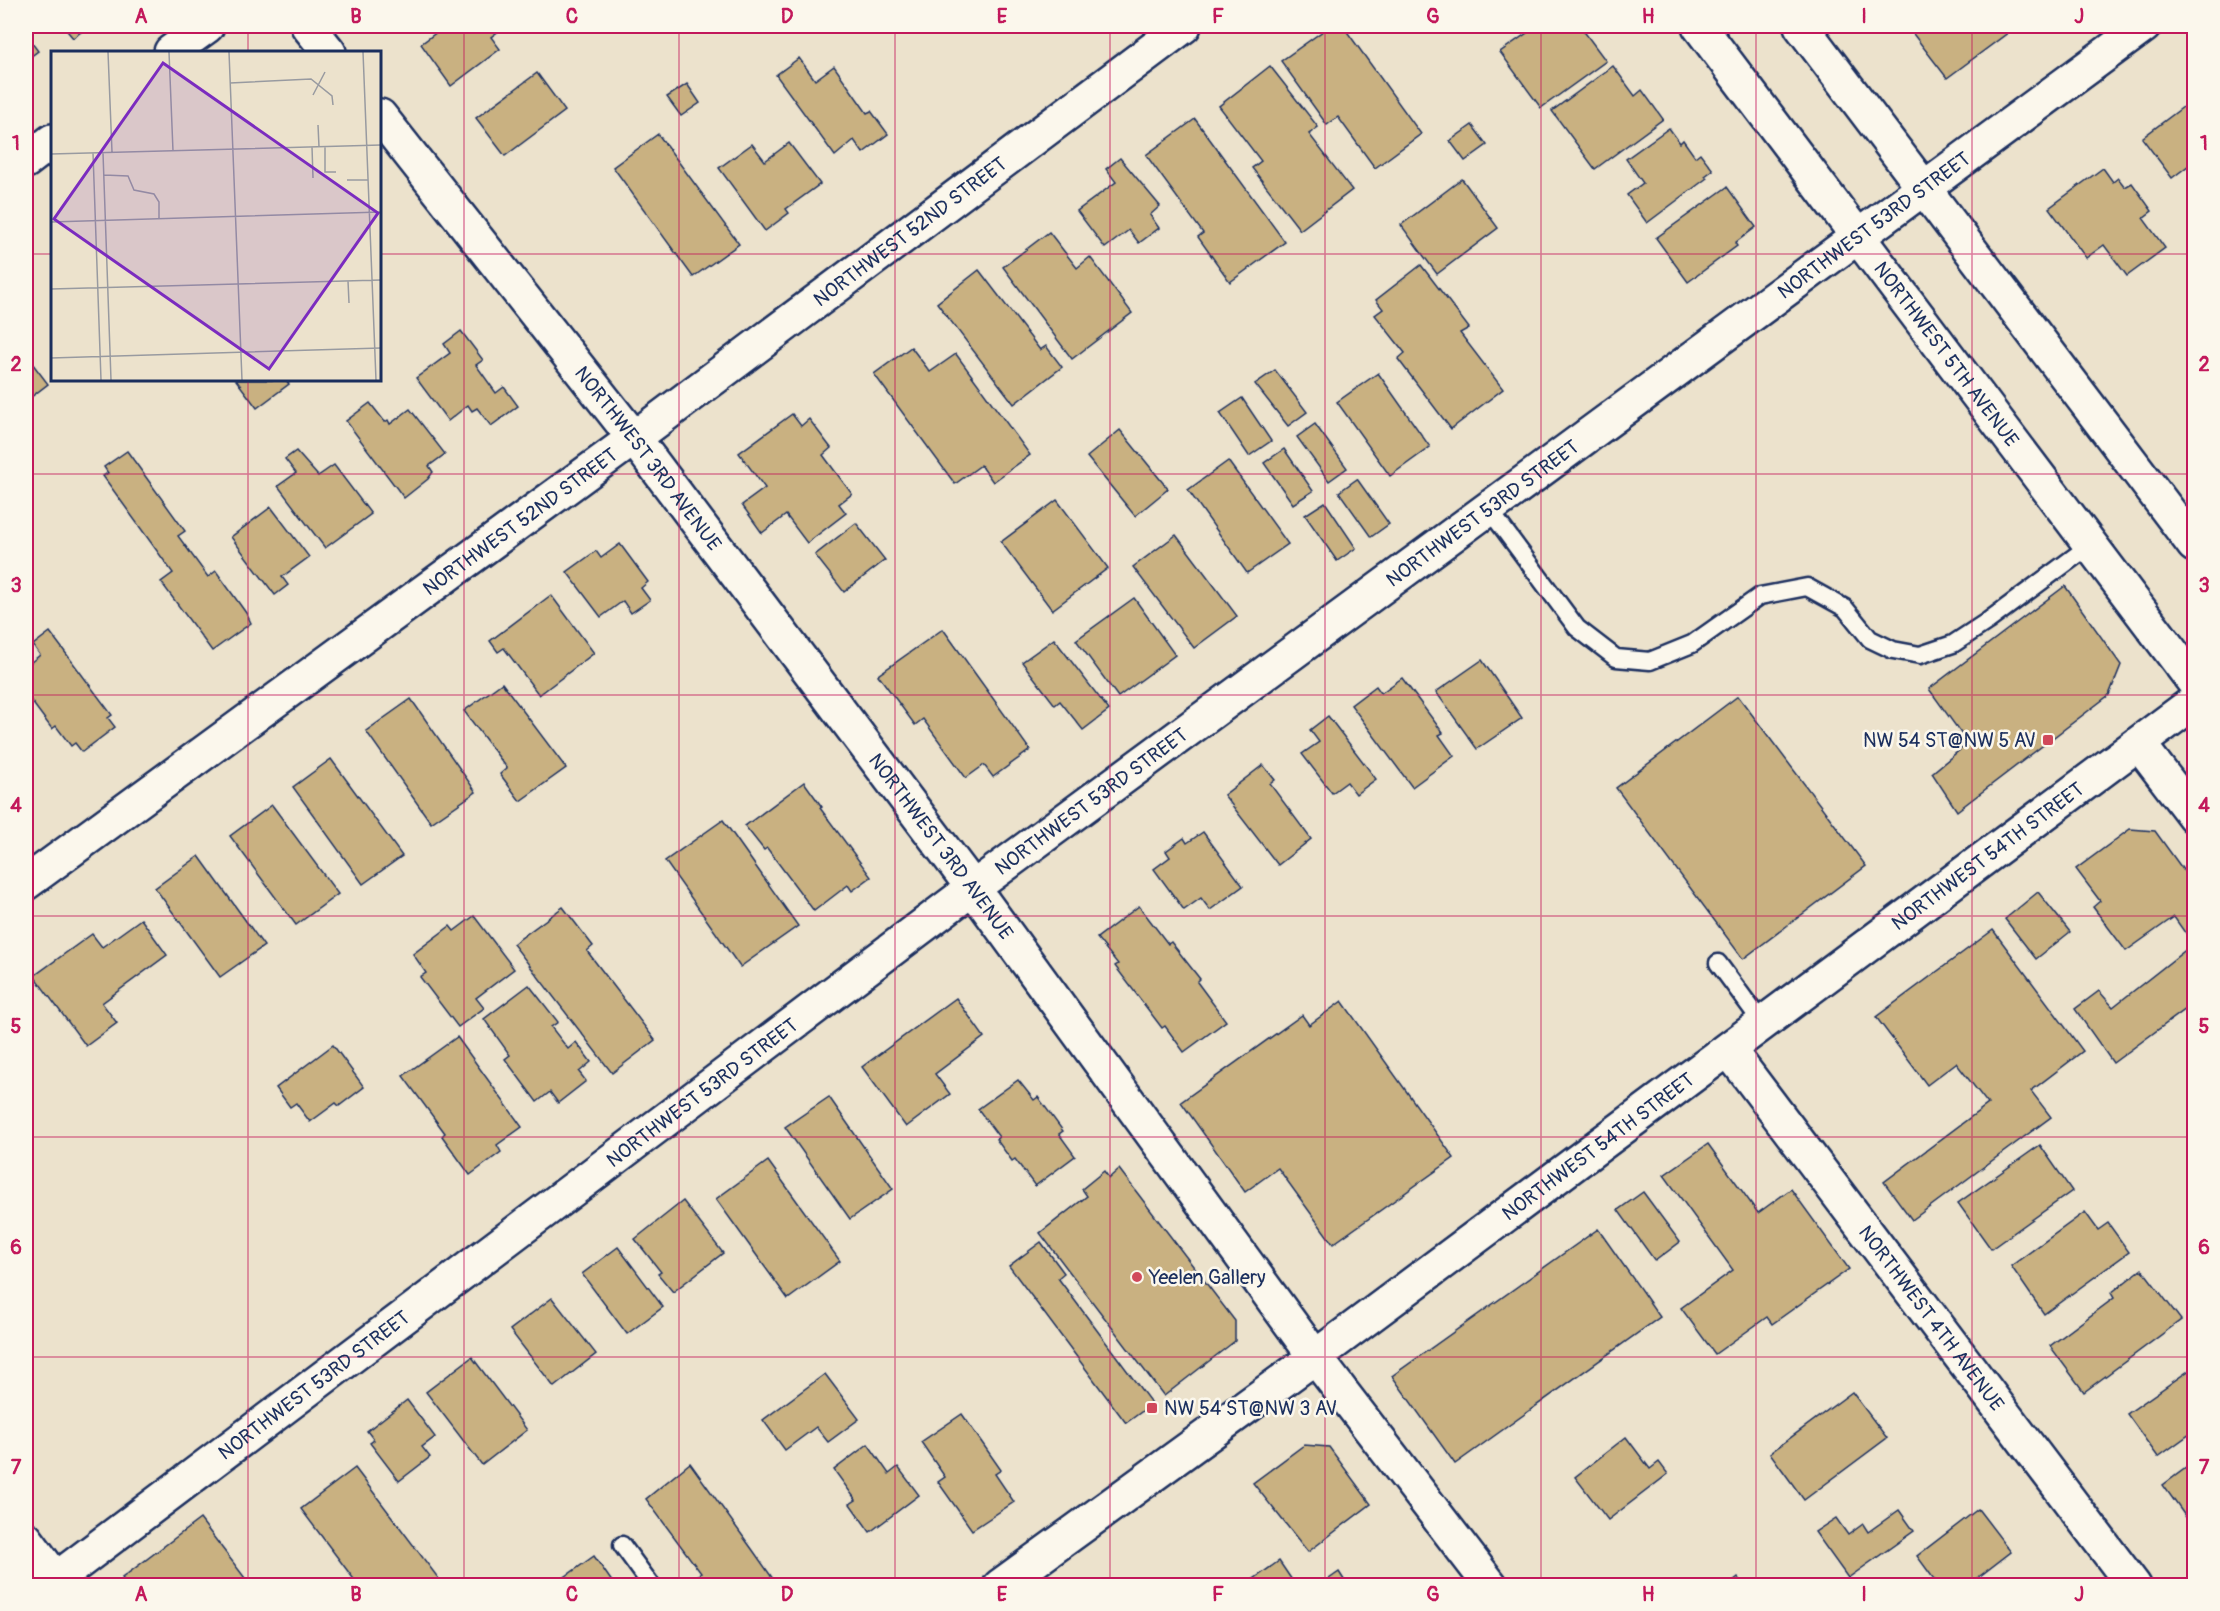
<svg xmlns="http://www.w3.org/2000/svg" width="2220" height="1611" font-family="Pangolin,sans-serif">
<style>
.building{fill:#c9b181;stroke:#1b2f5e;stroke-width:1.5}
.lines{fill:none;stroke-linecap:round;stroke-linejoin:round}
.service-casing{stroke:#1b2f5e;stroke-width:21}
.minor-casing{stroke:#1b2f5e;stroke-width:38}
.tertiary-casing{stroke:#1b2f5e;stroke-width:38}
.secondary-casing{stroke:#1b2f5e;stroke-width:38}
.service{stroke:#fbf7ec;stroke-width:16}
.minor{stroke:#fbf7ec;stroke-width:33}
.tertiary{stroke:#fbf7ec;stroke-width:33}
.secondary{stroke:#fbf7ec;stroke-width:33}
.grid{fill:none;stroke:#c2185b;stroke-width:1.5;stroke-opacity:0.55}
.poi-dot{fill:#d1495b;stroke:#fbf7ec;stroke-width:2}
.labels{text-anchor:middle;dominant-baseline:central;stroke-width:5;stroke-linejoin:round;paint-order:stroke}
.street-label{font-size:20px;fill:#1b2f5e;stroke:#fbf7ec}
.poi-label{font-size:20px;fill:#1b2f5e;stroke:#fbf7ec;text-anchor:start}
.inset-road{fill:none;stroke:#989aa0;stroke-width:1.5}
.view{fill:#7b2cbf;fill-opacity:0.15;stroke:#7b2cbf;stroke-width:3}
.inset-edge{fill:none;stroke:#1b2f5e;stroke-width:3}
.neatline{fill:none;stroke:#c2185b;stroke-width:2}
.grid-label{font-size:20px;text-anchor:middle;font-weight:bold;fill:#c2185b}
</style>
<rect width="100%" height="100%" fill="#ece2cc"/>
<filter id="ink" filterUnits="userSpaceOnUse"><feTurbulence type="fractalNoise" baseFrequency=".0167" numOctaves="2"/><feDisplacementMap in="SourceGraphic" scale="12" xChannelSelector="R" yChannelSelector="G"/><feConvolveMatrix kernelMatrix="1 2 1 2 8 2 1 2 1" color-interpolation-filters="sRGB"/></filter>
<g filter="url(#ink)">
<g class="building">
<polygon points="63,26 89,26 73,38"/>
<polygon points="445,26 497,26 500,30 491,37 500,49 451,86 421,44"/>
<polygon points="882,26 899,26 888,34"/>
<polygon points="1330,26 1343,26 1421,134 1375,168 1338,117 1327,125 1281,61"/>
<polygon points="1537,26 1580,26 1606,61 1541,108 1500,52"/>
<polygon points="1907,26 2005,26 2009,32 1947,78"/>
<polygon points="26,35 38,51 26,60"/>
<polygon points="799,58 815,80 834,66 867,113 871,111 888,134 863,153 854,140 835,156 776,75"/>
<polygon points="1270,66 1318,127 1309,134 1352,190 1300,230 1252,168 1261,161 1219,106"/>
<polygon points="1613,66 1635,96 1642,90 1663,119 1595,169 1552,111"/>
<polygon points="537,73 565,111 505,156 476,118"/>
<polygon points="687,84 700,103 681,116 667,97"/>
<polygon points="2187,104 2194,113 2194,167 2192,163 2172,178 2142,138"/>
<polygon points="1195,119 1285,242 1230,282 1198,237 1203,233 1146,155"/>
<polygon points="1472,125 1487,145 1465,161 1450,141"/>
<polygon points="1669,128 1680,143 1683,140 1695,157 1700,153 1713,170 1705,176 1707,178 1647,223 1627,195 1643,183 1626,159"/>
<polygon points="658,134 739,244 693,277 613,167"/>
<polygon points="789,143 820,184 786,209 789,213 765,231 719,168 752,144 765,161"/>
<polygon points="1120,158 1160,206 1150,215 1159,228 1139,243 1129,230 1105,248 1077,211 1116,182 1106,169"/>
<polygon points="2103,168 2113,182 2118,178 2125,187 2132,183 2152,211 2143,218 2165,248 2127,276 2104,245 2086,258 2049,208"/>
<polygon points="1462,179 1498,228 1437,274 1401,225"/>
<polygon points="1727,187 1756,227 1735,243 1737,246 1688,282 1656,238"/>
<polygon points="1049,232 1077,268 1090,257 1132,313 1072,359 1003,267"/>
<polygon points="1421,265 1469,328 1460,333 1503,389 1451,429 1398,359 1405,353 1375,315 1383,309 1376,300"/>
<polygon points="979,270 1040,350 1046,346 1062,367 1014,404 937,303"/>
<polygon points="461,331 483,360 476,365 496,393 504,387 518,406 491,426 477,408 472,411 468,405 448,421 416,378 450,353 444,344"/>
<polygon points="911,347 930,372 956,354 1030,455 993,482 981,465 955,484 874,374"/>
<polygon points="26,355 48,384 26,401"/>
<polygon points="1275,370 1307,412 1288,426 1255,384"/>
<polygon points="1378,373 1430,447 1390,476 1337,402"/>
<polygon points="236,380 286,380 289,384 257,408"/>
<polygon points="1242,398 1271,441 1249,456 1220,413"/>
<polygon points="370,403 385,422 388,420 390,424 410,409 445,454 429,466 433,472 428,479 404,498 346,421"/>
<polygon points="792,414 801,426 809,419 831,448 823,455 852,494 839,504 846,513 807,543 786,515 762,533 742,505 765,488 739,453"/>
<polygon points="1315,424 1347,468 1329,481 1297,437"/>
<polygon points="1120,430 1168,489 1135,516 1087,457"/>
<polygon points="1284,449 1313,491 1293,504 1264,463"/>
<polygon points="127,451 185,531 178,536 208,577 216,571 246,613 251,623 212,651 161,582 173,573 103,476 108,473 104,467"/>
<polygon points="296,451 318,476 334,465 371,514 325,548 278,486 296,473 285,459"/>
<polygon points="1228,461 1288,544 1247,573 1188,490"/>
<polygon points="1357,479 1389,524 1371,537 1339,492"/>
<polygon points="1057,500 1108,568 1052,610 1001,542"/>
<polygon points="1325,502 1356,548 1337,561 1305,515"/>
<polygon points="271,507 309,557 282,577 288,585 275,595 231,537"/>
<polygon points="856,523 885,560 844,592 815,555"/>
<polygon points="1176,535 1237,616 1194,648 1133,567"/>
<polygon points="620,544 648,582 641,588 650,600 631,613 623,601 601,617 567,572 596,551 601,558"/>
<polygon points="2065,586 2121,665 2109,695 1957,811 1932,773 1968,743 1929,689"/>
<polygon points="551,595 594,653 539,695 504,648 498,652 490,641"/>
<polygon points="1134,598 1175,655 1118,697 1076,640"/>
<polygon points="943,629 1030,750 993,777 984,765 966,778 923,719 915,725 878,675"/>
<polygon points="50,632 112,715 108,718 115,727 82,752 75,743 71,746 56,726 52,729 26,694 26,666 40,655 33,645"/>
<polygon points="1054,639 1109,710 1083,730 1060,701 1055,705 1022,662"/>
<polygon points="1482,660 1522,718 1477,749 1436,692"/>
<polygon points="1402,678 1443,733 1439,735 1454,756 1412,787 1351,705 1376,686 1381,693"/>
<polygon points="502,683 566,768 520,801 500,774 507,768 464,711"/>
<polygon points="1738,696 1866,866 1743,959 1616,788"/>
<polygon points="411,699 476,792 431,823 366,731"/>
<polygon points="1328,716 1376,779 1356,794 1347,782 1332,793 1302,754 1319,742 1310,730"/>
<polygon points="331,759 402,856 363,884 293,787"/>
<polygon points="1263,765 1275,780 1270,784 1311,839 1278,865 1224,795"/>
<polygon points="804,782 822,807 820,808 871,877 852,891 848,885 814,911 767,848 764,850 745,826"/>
<polygon points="272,805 338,894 296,925 230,836"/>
<polygon points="723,820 798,926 740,967 665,861"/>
<polygon points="2130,829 2155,831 2194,885 2194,1003 2113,1063 2075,1009 2099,991 2113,1007 2193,944 2174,917 2126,951 2093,907 2100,901 2076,869"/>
<polygon points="1203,832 1243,886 1210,910 1201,898 1184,910 1154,869 1170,857 1166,851 1184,838 1187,843"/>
<polygon points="199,856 264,946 220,977 155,888"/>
<polygon points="2038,892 2070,932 2036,959 2005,919"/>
<polygon points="1139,906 1168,944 1171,942 1200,979 1197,982 1226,1021 1184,1052 1165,1026 1162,1028 1115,966 1118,964 1097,938"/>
<polygon points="563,907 593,946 587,951 655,1040 612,1073 513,944"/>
<polygon points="474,916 514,969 476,998 484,1008 458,1027 420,977 426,973 413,954 450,926 454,931"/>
<polygon points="141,919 167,955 102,1003 117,1023 86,1046 34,976 92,934 102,947"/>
<polygon points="1993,930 2083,1051 2031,1091 2051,1117 1912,1220 1884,1182 1988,1104 1956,1063 1927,1085 1876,1017"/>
<polygon points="529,985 558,1022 551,1027 568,1049 576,1042 591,1062 579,1072 586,1081 558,1103 550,1092 537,1102 505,1059 510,1055 484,1019"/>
<polygon points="956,998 984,1037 935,1074 950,1094 906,1127 862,1067"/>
<polygon points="1342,1001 1454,1158 1333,1244 1278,1168 1245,1192 1181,1102 1302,1015 1309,1025"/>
<polygon points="457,1037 522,1127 497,1145 501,1152 470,1175 442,1136 445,1133 403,1076"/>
<polygon points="333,1045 364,1087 339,1106 336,1103 310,1122 296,1103 290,1107 276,1088"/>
<polygon points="1018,1080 1034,1100 1038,1097 1063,1131 1059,1134 1075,1156 1035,1186 1015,1159 1012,1161 996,1139 999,1137 978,1109"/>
<polygon points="829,1097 893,1189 850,1219 785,1127"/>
<polygon points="1708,1144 1758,1213 1791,1189 1849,1269 1772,1324 1767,1317 1715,1354 1681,1308 1733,1270 1664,1175"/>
<polygon points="2040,1145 2072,1191 1991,1249 1958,1203"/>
<polygon points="768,1161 840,1261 788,1299 716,1199"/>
<polygon points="1119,1169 1235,1321 1235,1341 1164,1396 1040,1233 1087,1196 1082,1189 1104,1171 1109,1178"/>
<polygon points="1643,1192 1680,1242 1655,1261 1618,1210"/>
<polygon points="683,1201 723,1253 673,1292 658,1274 661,1272 635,1239"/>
<polygon points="2085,1212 2098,1230 2108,1223 2129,1252 2044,1314 2011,1266"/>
<polygon points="1598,1229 1660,1317 1455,1464 1392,1376"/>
<polygon points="1041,1242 1064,1273 1058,1278 1152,1404 1126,1423 1009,1266"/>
<polygon points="618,1247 663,1307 627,1334 582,1274"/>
<polygon points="2142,1269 2181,1320 2084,1392 2050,1346 2114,1298 2111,1293"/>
<polygon points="552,1298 596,1354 554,1387 510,1330"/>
<polygon points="472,1357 527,1430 482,1465 426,1392"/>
<polygon points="2194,1367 2194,1431 2158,1457 2127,1414"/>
<polygon points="825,1374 859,1419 828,1442 816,1427 785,1450 763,1420"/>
<polygon points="1852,1392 1887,1438 1804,1500 1770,1453"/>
<polygon points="407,1400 435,1437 422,1447 430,1457 399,1481 370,1443 374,1440 367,1431"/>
<polygon points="962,1414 1001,1470 995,1474 1014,1502 972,1530 938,1482 945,1477 921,1442"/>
<polygon points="1626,1437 1650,1469 1659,1462 1668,1474 1608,1520 1575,1477"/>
<polygon points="868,1444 889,1474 898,1467 919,1495 870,1532 850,1504 856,1500 834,1470"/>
<polygon points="1304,1445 1329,1447 1371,1504 1308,1552 1253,1483"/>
<polygon points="2194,1462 2194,1526 2193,1527 2163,1485"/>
<polygon points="690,1463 752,1549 778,1586 684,1586 701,1573 646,1499"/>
<polygon points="355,1468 442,1583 438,1586 359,1586 301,1509"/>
<polygon points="1978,1509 2011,1552 1967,1586 1939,1586 1917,1556"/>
<polygon points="1899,1510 1914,1531 1848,1578 1815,1532 1836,1518 1848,1535 1863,1524 1868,1532"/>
<polygon points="200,1519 245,1578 234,1586 128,1586 122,1578"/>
<polygon points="594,1556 615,1586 567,1586 562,1579"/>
<polygon points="1279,1561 1296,1586 1244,1586"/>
<polygon points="1339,1572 1348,1586 1319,1586"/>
<polygon points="2024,1577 2031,1586 2014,1586"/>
<polygon points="1738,1578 1744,1586 1728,1586"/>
</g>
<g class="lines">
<defs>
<g id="service">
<polyline points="1488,508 1577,628 1616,658 1650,661 1692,644 1760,596 1807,587 1845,608 1870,639 1893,650 1920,655 1953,644 1988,621 2089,546"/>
<polyline points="1718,963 1763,1024"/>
<polyline points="622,1545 652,1586"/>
</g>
<g id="minor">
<path id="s1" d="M1699,26L2194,682"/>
<polyline points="1801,26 2194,545"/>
<polyline points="171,52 207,26"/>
<polyline points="26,161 52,141"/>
<polyline points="2139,744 2194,816"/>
<path id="s2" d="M26,883L634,438L1184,26"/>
<path id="s3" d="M1729,1050L2134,1586"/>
<polyline points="1315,1357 1491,1586"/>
<path id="s4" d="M47,1586L973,888L2144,26"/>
</g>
<g id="tertiary">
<polyline points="308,26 329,52"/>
<path id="s5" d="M380,116L634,438L973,888L1315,1357"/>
<polyline points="26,1539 61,1586"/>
</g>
<g id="secondary">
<path id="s6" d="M1000,1586L1315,1357L2194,702"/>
</g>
</defs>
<use href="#service" class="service-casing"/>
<use href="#minor" class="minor-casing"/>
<use href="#tertiary" class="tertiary-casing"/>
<use href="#secondary" class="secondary-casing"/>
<use href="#service" class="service"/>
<use href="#minor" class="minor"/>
<use href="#tertiary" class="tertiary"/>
<use href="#secondary" class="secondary"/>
</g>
</g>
<path class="grid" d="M248,26V52M464,26V1586M679,26V1586M895,26V1586M1110,26V1586M1325,26V1586M1541,26V1586M1756,26V1586M1972,26V1586M26,254H52M380,254H2194M248,380V1586M26,474H2194M26,695H2194M26,916H2194M26,1137H2194M26,1357H2194"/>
<g class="poi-dot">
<rect x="2042" y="734" width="12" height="12" rx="3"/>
<circle cx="1137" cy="1277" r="6"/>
<rect x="1146" y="1402" width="12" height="12" rx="3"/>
</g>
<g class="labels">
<g class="street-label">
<text stroke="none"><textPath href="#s4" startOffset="2278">NORTHWEST 53RD STREET</textPath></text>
<text stroke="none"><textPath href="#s2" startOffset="1098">NORTHWEST 52ND STREET</textPath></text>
<text stroke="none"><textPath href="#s1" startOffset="411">NORTHWEST 5TH AVENUE</textPath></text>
<text stroke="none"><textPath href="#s5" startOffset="435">NORTHWEST 3RD AVENUE</textPath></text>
<text stroke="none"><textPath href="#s4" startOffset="1792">NORTHWEST 53RD STREET</textPath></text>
<text stroke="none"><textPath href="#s2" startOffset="612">NORTHWEST 52ND STREET</textPath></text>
<text stroke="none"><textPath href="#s4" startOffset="1306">NORTHWEST 53RD STREET</textPath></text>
<text stroke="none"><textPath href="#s5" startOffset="921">NORTHWEST 3RD AVENUE</textPath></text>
<text stroke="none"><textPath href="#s6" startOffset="1228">NORTHWEST 54TH STREET</textPath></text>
<text stroke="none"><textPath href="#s4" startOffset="820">NORTHWEST 53RD STREET</textPath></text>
<text stroke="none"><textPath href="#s6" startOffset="742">NORTHWEST 54TH STREET</textPath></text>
<text stroke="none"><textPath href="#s3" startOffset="336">NORTHWEST 4TH AVENUE</textPath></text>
<text stroke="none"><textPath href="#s4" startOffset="334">NORTHWEST 53RD STREET</textPath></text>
</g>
<g class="poi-label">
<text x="2036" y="740" text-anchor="end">NW 54 ST@NW 5 AV</text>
<text x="1149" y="1277">Yeelen Gallery</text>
<text x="1164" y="1408">NW 54 ST@NW 3 AV</text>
</g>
</g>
<g transform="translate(51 51)">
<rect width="330" height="330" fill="#ece2cc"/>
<path class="inset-road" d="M57,1L61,101M118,1L122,100M178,1L191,329M312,1L325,329M179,32L260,28L281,45L282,54M262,44L274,21M267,74L268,96M261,96L262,127M274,96V121H285M42,102L50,329M52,102L60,329M0,103L330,94M53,124L77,125L83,139L103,143L108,151V168M296,129H317M0,171L330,161M297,230L298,252M0,238L330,229M0,307L330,297"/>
<path class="view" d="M112,12L327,162L218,318L3,168Z"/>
<rect width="330" height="330" class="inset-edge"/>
</g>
<rect width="2220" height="1611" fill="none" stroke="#fbf7ec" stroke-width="66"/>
<rect x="33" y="33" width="2154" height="1545" class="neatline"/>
<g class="grid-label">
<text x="141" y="23">A</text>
<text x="356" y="23">B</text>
<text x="572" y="23">C</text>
<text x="787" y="23">D</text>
<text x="1002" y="23">E</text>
<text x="1218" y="23">F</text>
<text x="1433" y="23">G</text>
<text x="1648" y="23">H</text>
<text x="1864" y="23">I</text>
<text x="2079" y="23">J</text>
<text x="16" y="150">1</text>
<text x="2204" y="150">1</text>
<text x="16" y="371">2</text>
<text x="2204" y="371">2</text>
<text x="16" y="592">3</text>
<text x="2204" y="592">3</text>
<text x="16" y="812">4</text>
<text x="2204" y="812">4</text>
<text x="16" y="1033">5</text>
<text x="2204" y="1033">5</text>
<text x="16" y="1254">6</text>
<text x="2204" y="1254">6</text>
<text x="16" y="1474">7</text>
<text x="2204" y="1474">7</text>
<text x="141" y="1601">A</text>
<text x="356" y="1601">B</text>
<text x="572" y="1601">C</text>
<text x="787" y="1601">D</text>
<text x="1002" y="1601">E</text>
<text x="1218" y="1601">F</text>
<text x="1433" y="1601">G</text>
<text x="1648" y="1601">H</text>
<text x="1864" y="1601">I</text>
<text x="2079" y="1601">J</text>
</g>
</svg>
